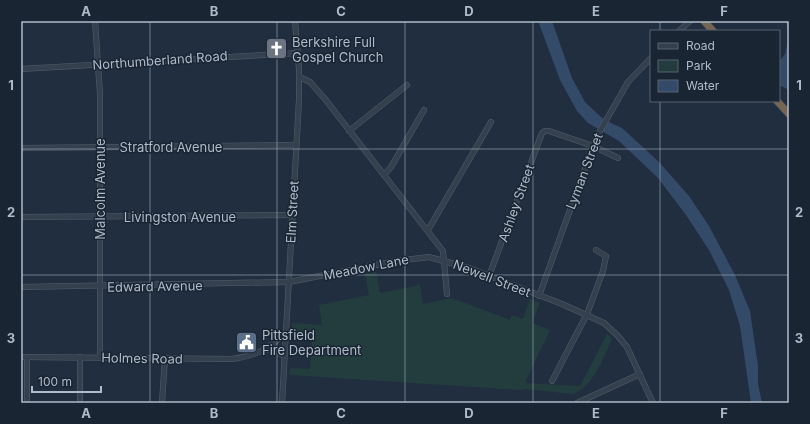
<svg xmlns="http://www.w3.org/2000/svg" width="810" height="424" font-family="Inter,sans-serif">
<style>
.green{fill:#233d3f}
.water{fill:#334a68}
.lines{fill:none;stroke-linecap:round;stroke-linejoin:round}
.minor-casing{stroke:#535e6c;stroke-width:6}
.highway-casing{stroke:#404b59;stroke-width:8}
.minor{stroke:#35404e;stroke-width:5}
.highway{stroke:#756651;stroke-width:7}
.grid{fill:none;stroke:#b0bbca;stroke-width:1;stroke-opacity:0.55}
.labels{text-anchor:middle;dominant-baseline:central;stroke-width:3;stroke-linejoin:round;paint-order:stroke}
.poi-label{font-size:13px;fill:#b0bbca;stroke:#1a2533;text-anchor:start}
.street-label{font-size:13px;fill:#b0bbca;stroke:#1a2533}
.neatline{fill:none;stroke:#b0bbca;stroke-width:1.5}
.grid-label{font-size:13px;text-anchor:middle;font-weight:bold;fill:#b0bbca}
</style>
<rect width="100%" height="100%" fill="#212e3f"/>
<path class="green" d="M376,272L380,293L420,285L423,304L452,298L510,320L512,315L523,319L530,299L540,303L532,323L550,330L525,383L580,386L607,334L612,339C604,357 593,387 573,394L525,389L521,390L289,375L290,368L310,369L312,336L292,335V323L322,325L319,305L369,295L365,274Z"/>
<g class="water">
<polygon points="538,21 552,21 572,78 585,102 601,117 613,124 622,128 658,161 689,196 709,226 735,275 750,311 758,366 758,384 762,403 751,403 740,326 729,290 709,250 686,215 658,178 619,141 588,123 577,111 560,80"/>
<polygon points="786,21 789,21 789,90 779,85 779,62 785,54 789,37"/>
</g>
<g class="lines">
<defs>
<g id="minor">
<polyline points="95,21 100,94 100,357"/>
<polyline points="679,31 690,21"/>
<polyline points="21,69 298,53"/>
<polyline points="300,77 310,82 325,99 443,251 447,294"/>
<polyline points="349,131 407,85"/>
<polyline points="21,148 296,145"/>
<polyline points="384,175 391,167 424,110"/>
<polyline points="21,217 292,215"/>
<polyline points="428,230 491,122"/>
<polyline points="489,276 542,133 545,131 549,131 593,146 618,158"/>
<polyline points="21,287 289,282 396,261 429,257 469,268 562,304 604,323 617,335 627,347 653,403"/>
<polyline points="539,296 596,138 628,82 651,58"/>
<polyline points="267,350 273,349 284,356"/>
<path d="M21,357L232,359C254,356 270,349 285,333"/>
<polyline points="552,381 587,314 603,271 606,256 596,250"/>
<polyline points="27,403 27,357"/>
<polyline points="80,403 80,357"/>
<polyline points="162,403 165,358"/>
<polyline points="282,403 299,100 299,69 295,21"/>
<polyline points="577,403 640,374"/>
</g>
<g id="highway">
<polyline points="704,21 713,31"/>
<polyline points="777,101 789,114"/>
</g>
</defs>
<use href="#minor" class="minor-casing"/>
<use href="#highway" class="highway-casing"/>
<use href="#minor" class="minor"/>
<use href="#highway" class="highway"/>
</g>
<path class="grid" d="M150,21V403M277,21V403M405,21V403M533,21V403M660,21V31M660,101V403M21,149H789M21,275H789"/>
<defs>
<symbol id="church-square" viewBox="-11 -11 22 22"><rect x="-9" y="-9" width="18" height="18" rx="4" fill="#6b7280" stroke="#1a2533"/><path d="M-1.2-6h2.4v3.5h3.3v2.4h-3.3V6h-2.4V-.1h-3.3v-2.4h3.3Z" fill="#fff"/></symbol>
<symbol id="civic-square" viewBox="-11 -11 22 22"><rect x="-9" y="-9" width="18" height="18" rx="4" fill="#5c6f8a" stroke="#1a2533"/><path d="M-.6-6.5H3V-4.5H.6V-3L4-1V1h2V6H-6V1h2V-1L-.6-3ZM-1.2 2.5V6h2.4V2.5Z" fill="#fff"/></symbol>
</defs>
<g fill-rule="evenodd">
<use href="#church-square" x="264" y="36" width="25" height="25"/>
<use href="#civic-square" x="234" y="330" width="25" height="25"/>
</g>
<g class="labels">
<g class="poi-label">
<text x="292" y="42">Berkshire Full<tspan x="292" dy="15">Gospel Church</tspan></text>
<text x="262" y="335">Pittsfield<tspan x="262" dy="15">Fire Department</tspan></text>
</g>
<g class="street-label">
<text transform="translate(160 60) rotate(-4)">Northumberland Road</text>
<text x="171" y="147">Stratford Avenue</text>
<text transform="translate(584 171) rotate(-69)">Lyman Street</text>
<text transform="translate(100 189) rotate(-90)">Malcolm Avenue</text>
<text transform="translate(516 203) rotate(-70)">Ashley Street</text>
<text transform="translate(292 212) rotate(-87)">Elm Street</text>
<text x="180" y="217">Livingston Avenue</text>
<text transform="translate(366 267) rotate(-11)">Meadow Lane</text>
<text transform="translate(492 278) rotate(21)">Newell Street</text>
<text transform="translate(155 286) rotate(-1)">Edward Avenue</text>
<text transform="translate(142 358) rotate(1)">Holmes Road</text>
</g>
</g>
<rect width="810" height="424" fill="none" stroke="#1a2533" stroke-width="44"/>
<rect x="650" y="30" width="130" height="72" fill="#1a2533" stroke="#56616f"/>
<rect x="658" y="43" width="20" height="6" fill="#35404e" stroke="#56616f"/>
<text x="686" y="50" font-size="12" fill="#b0bbca">Road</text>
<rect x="658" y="60" width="20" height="12" fill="#233d3f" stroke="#56616f"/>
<text x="686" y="70" font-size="12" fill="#b0bbca">Park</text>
<rect x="658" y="80" width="20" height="12" fill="#334a68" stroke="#56616f"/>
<text x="686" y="90" font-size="12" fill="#b0bbca">Water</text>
<path d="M32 386v6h69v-6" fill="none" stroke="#b0bbca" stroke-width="2"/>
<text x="38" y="386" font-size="12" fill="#b0bbca" stroke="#1a2533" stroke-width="3" paint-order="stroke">100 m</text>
<rect x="22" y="22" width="766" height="380" class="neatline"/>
<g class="grid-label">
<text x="86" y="16">A</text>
<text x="214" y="16">B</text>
<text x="341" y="16">C</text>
<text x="469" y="16">D</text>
<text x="596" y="16">E</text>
<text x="724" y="16">F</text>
<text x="11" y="90">1</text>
<text x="799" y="90">1</text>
<text x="11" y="217">2</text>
<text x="799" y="217">2</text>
<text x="11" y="343">3</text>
<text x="799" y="343">3</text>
<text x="86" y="418">A</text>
<text x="214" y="418">B</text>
<text x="341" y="418">C</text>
<text x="469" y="418">D</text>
<text x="596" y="418">E</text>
<text x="724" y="418">F</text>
</g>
</svg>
